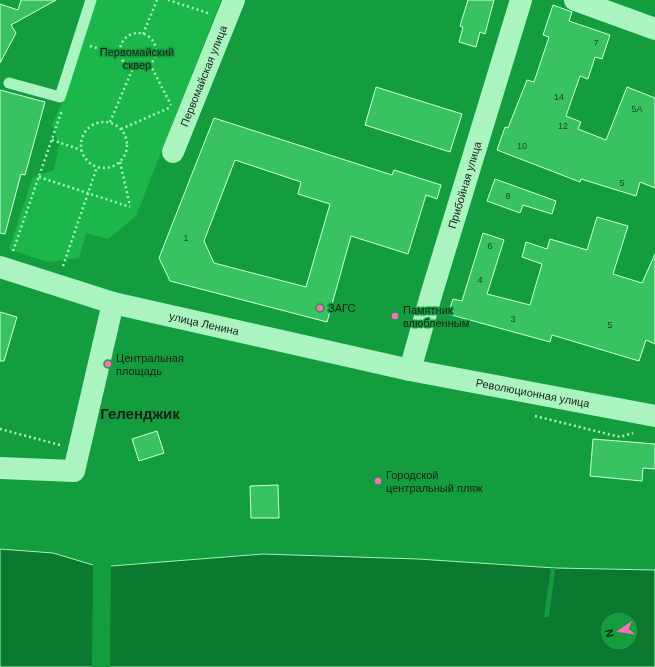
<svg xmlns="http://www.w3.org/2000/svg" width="655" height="667" font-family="Helvetica,sans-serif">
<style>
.green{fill:#1cb74b}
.water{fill:#0c7930;stroke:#9cf6b6;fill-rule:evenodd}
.pier{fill:#149d3f}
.building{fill:#38c262;stroke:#d2fddf;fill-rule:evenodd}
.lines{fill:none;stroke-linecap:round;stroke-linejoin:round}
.path{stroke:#aaf4c0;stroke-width:2.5;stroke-dasharray:2 3;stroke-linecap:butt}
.lane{stroke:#aaf4c0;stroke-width:11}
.street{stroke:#aaf4c0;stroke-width:22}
.poi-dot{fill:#ff6cbb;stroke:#149d3f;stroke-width:1.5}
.labels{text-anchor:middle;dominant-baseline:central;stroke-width:3;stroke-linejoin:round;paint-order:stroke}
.number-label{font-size:9px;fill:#24462e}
.park-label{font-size:11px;fill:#1b1d1b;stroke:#149d3f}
.street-label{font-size:11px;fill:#1d1d1d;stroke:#149d3f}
.poi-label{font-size:11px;fill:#1d1d1d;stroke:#149d3f;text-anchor:start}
.district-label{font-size:15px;font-weight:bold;fill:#1d1d1d;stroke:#149d3f}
</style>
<rect width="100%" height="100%" fill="#149d3f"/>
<polygon class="green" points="96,0 221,0 136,216 108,239 86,233 79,258 48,262 9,249 33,177 54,170 59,145 52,124 66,95"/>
<path class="water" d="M0,549L53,553L93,565L111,566L263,554L418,559L555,568L655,570V667H0ZM607,619H631V643H607Z"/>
<g class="pier">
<polygon points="93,563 111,564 110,667 92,667"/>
<polygon points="551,568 555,568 549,617 544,617"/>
</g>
<g class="building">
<polygon points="21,0 56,0 11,25 16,33 0,63 0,4 18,10"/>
<polygon points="468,0 494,0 485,34 480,32 476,47 459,42 463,27 460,26"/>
<polygon points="553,5 572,12 569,21 610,35 602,59 595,57 588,79 580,76 566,116 581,122 578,129 606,140 627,87 655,98 655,188 640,182 636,196 581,179 580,182 497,150 505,127 508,128 527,80 534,82 549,37 543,35"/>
<polygon points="376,87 462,114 450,152 365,125"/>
<polygon points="0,90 45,102 25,175 21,174 5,234 0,233"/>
<path d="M214,118L392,175L394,170L441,185L437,199L426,195L408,254L351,236L327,322L170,281L159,258ZM235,160L301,182L298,194L330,204L306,287L214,263L204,241Z"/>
<polygon points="495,179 556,201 552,214 523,205 520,213 487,201"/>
<polygon points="597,217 628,226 613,274 642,283 655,254 655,344 646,340 639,361 552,335 550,342 448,314 453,299 462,301 483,233 504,240 487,294 530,305 542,264 522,257 526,242 547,249 550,239 587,250"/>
<polygon points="0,312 17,317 4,361 0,361"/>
<polygon points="157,431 164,453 139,461 132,439"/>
<polygon points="593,439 655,444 655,469 643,468 642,481 590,476"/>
<polygon points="278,485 279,518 251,518 250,486"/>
</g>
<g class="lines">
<g class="path">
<polyline points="168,0 208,13"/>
<circle cx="138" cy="51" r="18"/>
<polyline points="143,34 157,0"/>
<polyline points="90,46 120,55"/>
<polyline points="150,64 171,105"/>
<polyline points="110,122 133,68"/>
<circle cx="104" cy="145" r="23"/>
<polyline points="121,129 169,108"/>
<polyline points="52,140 81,150"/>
<polyline points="120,162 130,206"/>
<polyline points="39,177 130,207"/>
<polyline points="13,251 62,110"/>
<polyline points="63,266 97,167"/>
<polyline points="535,416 620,437 633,433"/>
<polyline points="0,429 60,445"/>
</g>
<polyline class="lane" points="9,83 60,97 91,0"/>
<g class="street">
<polyline points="575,0 655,29"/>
<path id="s1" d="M173,152L234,0"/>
<path id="s2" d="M0,267L113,303L410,370L655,416"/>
<path id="s3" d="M410,370L432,292L521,0"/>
<polyline points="0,468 74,471 113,303"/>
</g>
</g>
<g class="poi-dot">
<circle cx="320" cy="308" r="4"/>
<circle cx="395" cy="316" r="4"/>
<circle cx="108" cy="364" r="4"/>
<circle cx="378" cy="481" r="4"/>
</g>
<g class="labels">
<g class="number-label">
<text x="596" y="43">7</text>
<text x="559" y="97">14</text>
<text x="637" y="109">5А</text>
<text x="563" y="126">12</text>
<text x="522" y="146">10</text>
<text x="622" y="183">5</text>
<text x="508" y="196">8</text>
<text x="186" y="238">1</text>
<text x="490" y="246">6</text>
<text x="480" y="280">4</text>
<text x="513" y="319">3</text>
<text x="610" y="325">5</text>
</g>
<g class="park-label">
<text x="137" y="52">Первомайский<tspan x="137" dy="13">сквер</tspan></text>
</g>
<g class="street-label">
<text stroke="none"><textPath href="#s1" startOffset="82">Первомайская улица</textPath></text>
<text stroke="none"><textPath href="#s3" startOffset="193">Прибойная улица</textPath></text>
<text stroke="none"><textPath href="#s2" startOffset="212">улица Ленина</textPath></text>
<text stroke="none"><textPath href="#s2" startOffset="548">Революционная улица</textPath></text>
</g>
<g class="poi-label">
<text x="328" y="308">ЗАГС</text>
<text x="403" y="310">Памятник<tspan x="403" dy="13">влюбленным</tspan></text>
<text x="116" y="358">Центральная<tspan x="116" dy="13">площадь</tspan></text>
<text x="386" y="475">Городской<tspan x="386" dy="13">центральный пляж</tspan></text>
</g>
<g class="district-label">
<text x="140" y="413">Геленджик</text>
</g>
</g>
<g transform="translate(619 631) rotate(257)"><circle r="19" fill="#149d3f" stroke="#186a31"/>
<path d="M0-3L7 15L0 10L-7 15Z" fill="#ff6cbb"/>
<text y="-6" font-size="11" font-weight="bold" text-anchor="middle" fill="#1d1d1d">N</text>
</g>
</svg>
